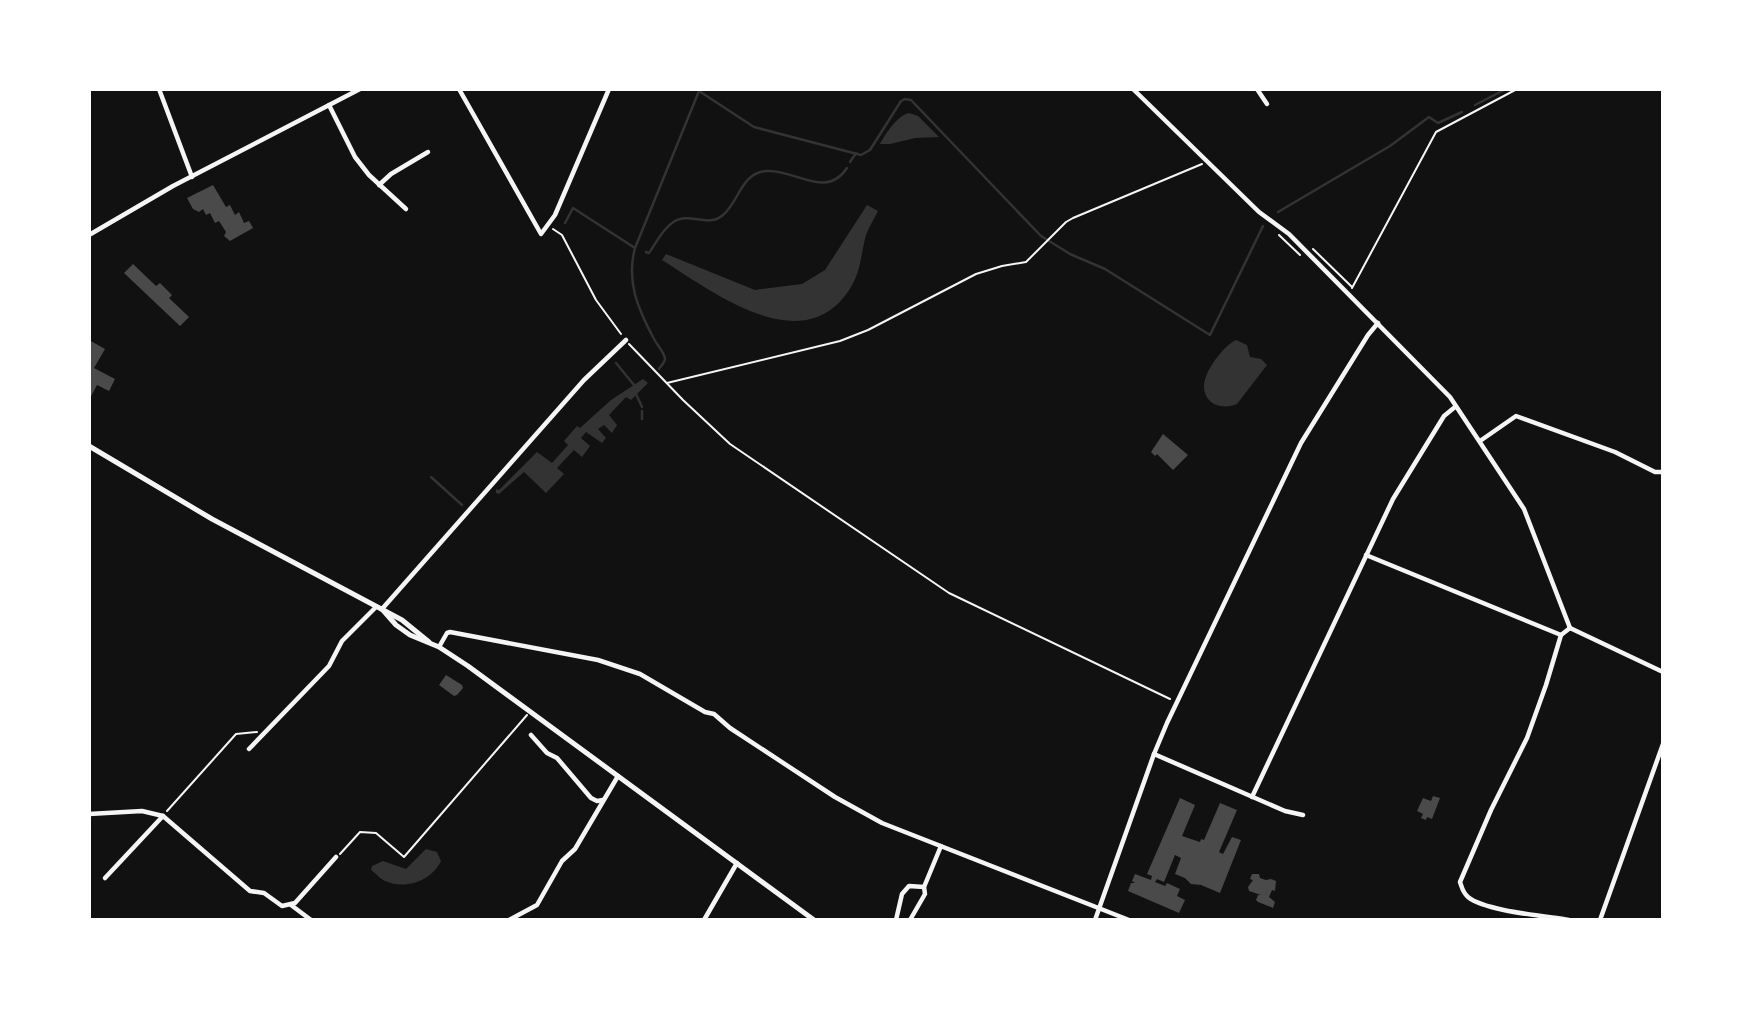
<svg xmlns="http://www.w3.org/2000/svg" width="1752" height="1009" font-family="Raleway,sans-serif">
<style>
.water{fill:#333}
.lines{fill:none;stroke-linecap:round;stroke-linejoin:round}
.stream{stroke:#333;stroke-width:2.5}
.building{fill:#4a4a4a}
.path{stroke:#f5f5f5;stroke-width:2}
.minor{stroke:#f5f5f5;stroke-width:4.5}
.tertiary{stroke:#f5f5f5;stroke-width:5}
</style>
<rect width="100%" height="100%" fill="#111"/>
<g class="water">
<path d="M909,113L918,116L939,137L915,138L890,144H880C886,133 897,116 909,113Z"/>
<path d="M867,205L878,211C874,219 869,227 866,235C861,253 861,271 851,287C805,363 713,292 662,260L666,254L755,290L802,284L825,270Z"/>
<path d="M1236,340L1247,345L1250,357L1261,359L1267,365L1237,404C1223,410 1204,405 1204,386C1204,372 1223,346 1236,340Z"/>
<polygon points="643,379 648,383 631,400 626,397 609,415 617,425 612,433 604,425 598,429 606,438 602,443 586,432 581,438 590,446 582,457 574,450 557,468 564,474 546,493 524,472 499,494 496,493 496,489 499,490 537,452 552,463 568,445 564,441 577,426 580,428 611,400"/>
<path d="M426,849L437,852L441,861C431,881 406,890 385,881C380,879 376,873 371,870L372,866L383,861L406,869Z"/>
</g>
<g class="lines">
<g class="stream">
<polyline points="1475,105 1506,89"/>
<polyline points="850,162 856,153"/>
<polyline points="1278,212 1390,146 1429,117 1438,123 1462,112"/>
<path d="M565,223L573,208L635,248C626,282 638,309 654,339C657,345 665,353 665,359C665,362 661,366 659,369"/>
<polyline points="635,248 699,91 754,127 861,155 870,150 901,101 905,99 911,100 1041,236 1070,254 1105,269 1210,335 1263,226"/>
<path d="M646,252L649,253C656,243 662,230 672,223C689,210 707,229 723,215C740,201 740,173 767,171C795,169 826,200 847,168"/>
<polyline points="616,363 634,385"/>
<polyline points="636,394 642,407"/>
<polyline points="642,411 642,419"/>
<polyline points="431,477 462,505"/>
</g>
</g>
<g class="building">
<polygon points="213,185 226,207 230,205 235,215 239,212 244,223 249,221 253,228 230,241 224,236 226,232 219,221 215,223 210,213 206,215 203,209 199,212 193,209 187,198"/>
<polygon points="133,264 156,286 160,283 172,295 169,298 189,317 180,326 124,273"/>
<polygon points="89,340 105,349 94,368 115,379 109,391 97,385 89,400"/>
<polygon points="1163,434 1188,455 1173,470 1157,454 1155,456 1151,452"/>
<polygon points="446,675 462,685 463,688 457,695 454,696 439,685"/>
<polygon points="1433,796 1440,798 1432,819 1427,817 1426,820 1421,818 1423,814 1417,811 1423,798 1431,801"/>
<polygon points="1180,798 1195,805 1182,836 1200,842 1201,839 1204,840 1220,803 1237,810 1219,852 1223,854 1232,837 1241,840 1220,893 1201,885 1191,884 1185,878 1175,874 1181,858 1175,855 1164,882 1157,879 1155,882 1165,886 1167,883 1180,889 1177,896 1185,900 1179,913 1128,891 1131,883 1135,883 1132,881 1135,874 1151,880 1152,876 1147,874"/>
<polygon points="1252,874 1259,874 1260,878 1266,880 1271,879 1276,881 1275,891 1272,890 1269,897 1275,902 1273,908 1258,902 1256,900 1258,895 1261,895 1249,891 1248,887 1253,880 1250,879"/>
</g>
<g class="lines">
<g class="path">
<polyline points="553,229 562,235 596,300 621,334"/>
<polyline points="1279,235 1300,255"/>
<polyline points="1313,249 1352,287"/>
<polyline points="1352,288 1436,132 1517,89"/>
<polyline points="629,344 683,400 730,444 949,593 1170,699"/>
<polyline points="667,383 840,341 868,330 976,274 1002,266 1026,262 1066,222 1073,218 1202,164"/>
<polyline points="167,811 236,734 257,732"/>
<polyline points="340,854 360,832 376,833 404,857 527,715"/>
</g>
<g class="minor">
<polyline points="159,89 192,177"/>
<polyline points="459,89 541,234 555,215 609,89"/>
<polyline points="1133,89 1259,212 1289,234 1450,397 1524,509 1570,628"/>
<polyline points="1257,89 1267,104"/>
<polyline points="329,105 355,157 369,175 406,209"/>
<polyline points="379,185 391,174 428,152"/>
<polyline points="89,235 173,186 360,89"/>
<polyline points="1480,441 1516,416 1615,452 1655,472 1663,472"/>
<polyline points="1366,555 1561,635"/>
<polyline points="382,609 584,380 626,340"/>
<polyline points="1570,628 1663,672"/>
<polyline points="439,647 447,633 450,632 598,660 640,674 705,712 714,714 730,728 835,797 882,823 1129,920"/>
<polyline points="531,735 547,753 557,758 591,798 597,801 603,800"/>
<polyline points="249,749 329,666 342,641 376,607"/>
<polyline points="1154,754 1285,811 1303,815"/>
<polyline points="1252,797 1393,499 1444,416 1455,407"/>
<polyline points="89,814 142,811 163,816 250,891 264,893 282,906 295,903 336,857"/>
<polyline points="105,878 163,816"/>
<polyline points="291,905 311,920"/>
<polyline points="509,920 537,905 562,861 575,849 618,776"/>
<polyline points="704,920 737,863"/>
<polyline points="896,920 902,894 909,886 924,887"/>
<polyline points="910,920 925,894 924,887 941,846"/>
<polyline points="1095,920 1154,754 1167,723 1301,443 1368,335 1378,323"/>
<path d="M1569,920C1545,916 1485,911 1468,897C1463,893 1462,888 1460,882L1491,810L1527,738L1546,685L1561,635L1570,628"/>
<polyline points="1600,920 1663,744"/>
</g>
<g class="tertiary">
<polyline points="89,446 212,519 402,620 429,642"/>
<polyline points="382,609 396,625 410,635 439,647 468,666 814,920"/>
</g>
</g>
<rect width="1752" height="1009" fill="none" stroke="#ffffff" stroke-width="182"/>
</svg>
